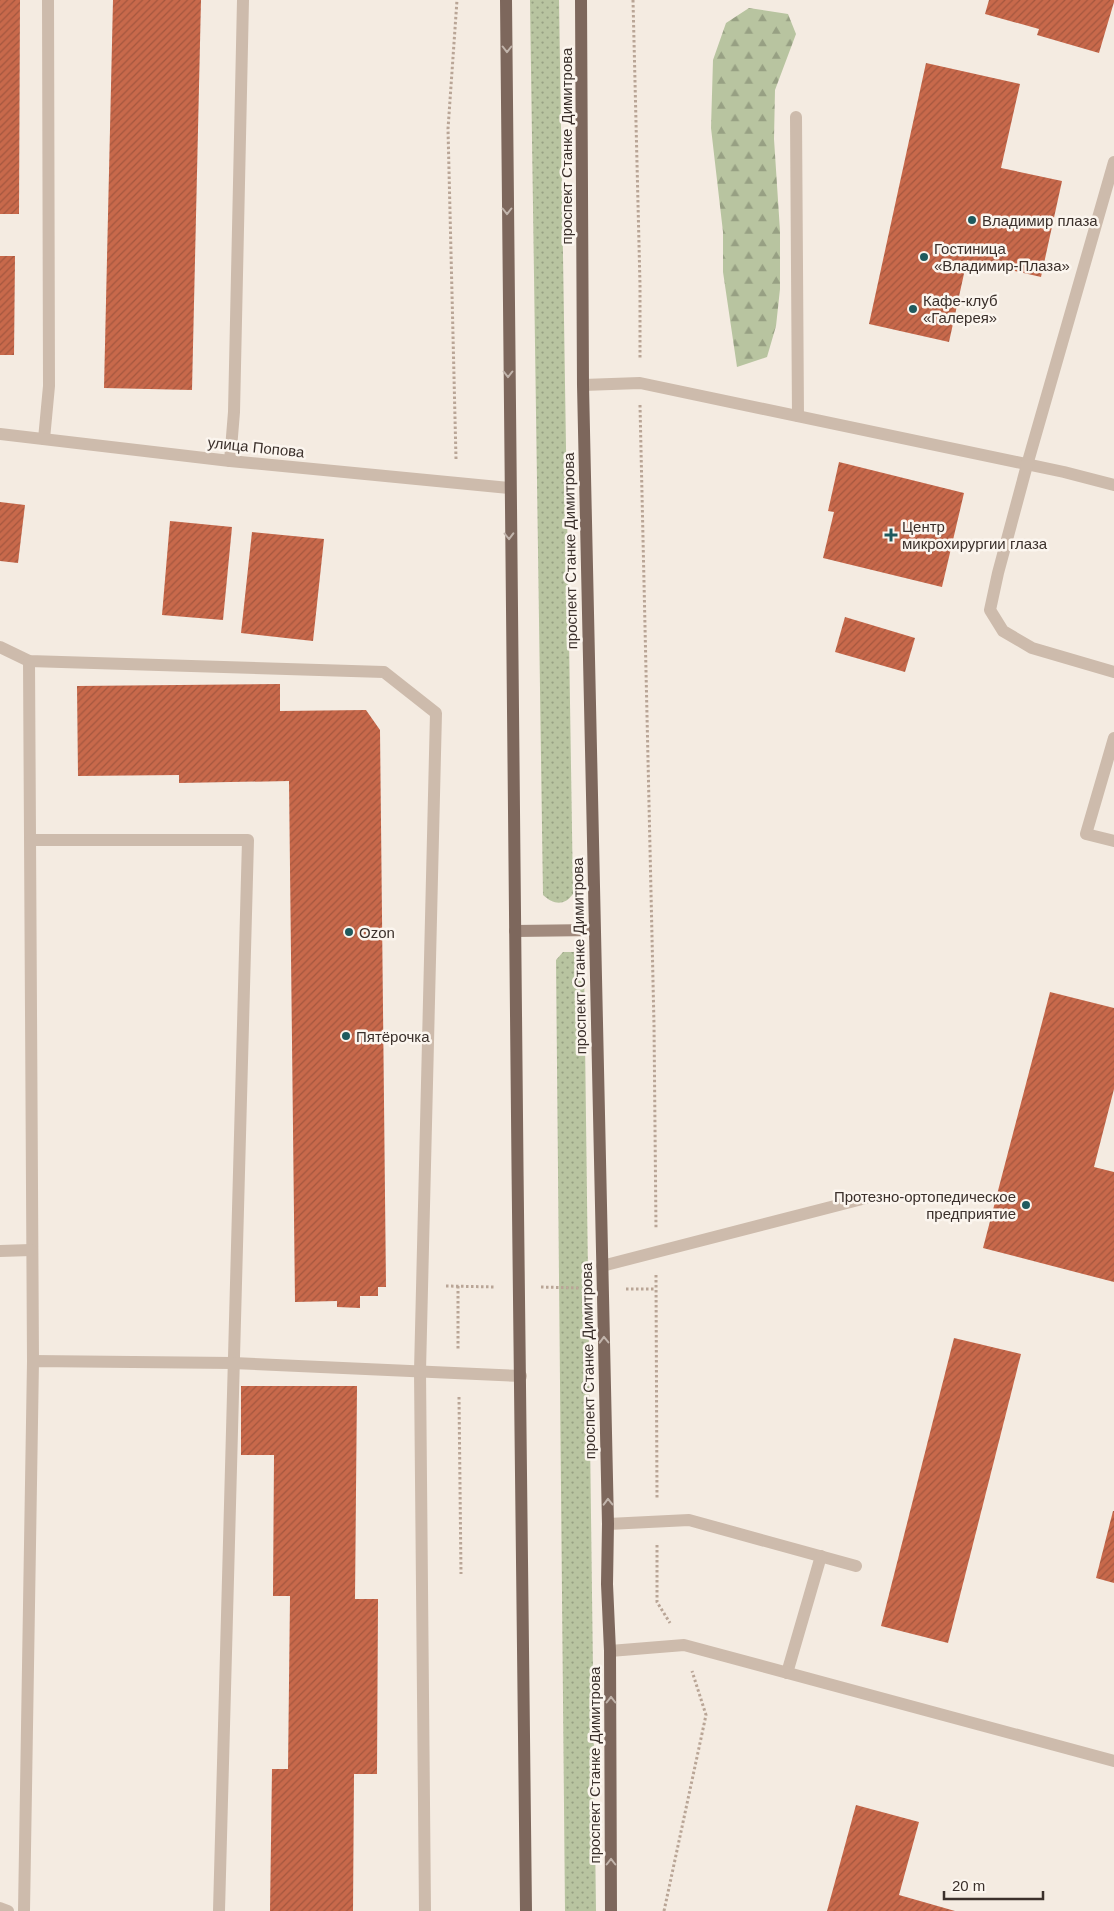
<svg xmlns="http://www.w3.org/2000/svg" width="1114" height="1911" font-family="Helvetica,sans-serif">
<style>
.grass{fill:url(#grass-dots)}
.forest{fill:url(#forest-firs)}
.building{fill:url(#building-hatch)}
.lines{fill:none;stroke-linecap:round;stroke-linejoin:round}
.path{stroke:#b9a596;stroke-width:3;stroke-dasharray:2.5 2.5;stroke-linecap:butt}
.lane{stroke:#cdbbac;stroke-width:12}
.street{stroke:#cdbbac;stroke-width:12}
.secondary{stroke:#a18a7d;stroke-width:12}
.primary{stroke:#7d675c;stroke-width:12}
.oneway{stroke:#c2b5ac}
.poi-dot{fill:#1f5a5e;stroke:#fbf5ee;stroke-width:2}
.labels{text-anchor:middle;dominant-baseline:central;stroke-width:5;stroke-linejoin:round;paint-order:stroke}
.street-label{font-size:15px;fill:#3b302b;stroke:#fbf5ee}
.poi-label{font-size:15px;fill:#3b302b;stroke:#fbf5ee;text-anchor:start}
</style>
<defs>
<pattern id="grass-dots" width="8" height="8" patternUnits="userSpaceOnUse" patternTransform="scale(1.25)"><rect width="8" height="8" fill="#b8c4a0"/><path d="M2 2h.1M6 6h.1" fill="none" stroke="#97a083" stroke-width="1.8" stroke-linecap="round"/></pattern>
<pattern id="forest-firs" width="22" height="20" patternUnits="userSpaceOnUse" patternTransform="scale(1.25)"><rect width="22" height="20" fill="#b8c4a0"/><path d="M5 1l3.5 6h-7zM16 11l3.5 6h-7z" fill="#97a083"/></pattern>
<pattern id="building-hatch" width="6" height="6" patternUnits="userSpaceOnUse" patternTransform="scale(1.25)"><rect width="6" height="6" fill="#c8694b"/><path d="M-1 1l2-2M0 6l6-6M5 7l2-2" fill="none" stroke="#a4573f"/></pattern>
</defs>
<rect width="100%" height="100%" fill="#f4ebe1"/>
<g class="grass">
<path d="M530,0H559L573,894C564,906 554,905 543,895Z"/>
<polygon points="563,952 576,952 584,960 596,1911 565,1911 556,960"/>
</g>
<polygon class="forest" points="749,8 788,14 796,34 775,90 774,139 780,231 780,289 776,326 767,357 737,367 723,272 723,232 711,128 713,60 726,23"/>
<g class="building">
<polygon points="0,0 20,0 19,214 0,214"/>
<polygon points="113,0 201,0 192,390 104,388"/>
<polygon points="989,0 1114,0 1114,2 1099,53 1037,35 1039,29 985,14"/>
<polygon points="926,63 1020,84 1001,168 1062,181 1041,277 967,260 949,342 869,324"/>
<polygon points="0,256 15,256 14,355 0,355"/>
<polygon points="839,462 964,493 942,587 823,558 834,512 828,511"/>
<polygon points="0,502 25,505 18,563 0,561"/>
<polygon points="170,521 232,527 223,620 162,615"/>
<polygon points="252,532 324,539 313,641 241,633"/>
<polygon points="845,617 915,638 905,672 835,652"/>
<polygon points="280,684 280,711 366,710 380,730 386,1287 378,1287 378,1296 360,1296 360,1308 337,1307 337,1301 295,1302 289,781 179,783 179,775 78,776 77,686"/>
<polygon points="1050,992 1114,1008 1114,1089 1094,1167 1114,1172 1114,1282 983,1248"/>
<polygon points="954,1338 1021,1354 948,1643 881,1626"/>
<polygon points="241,1386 357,1386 355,1599 378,1599 377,1774 354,1774 353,1911 270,1911 272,1769 288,1769 290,1596 273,1596 274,1455 241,1455"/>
<polygon points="1113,1511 1114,1511 1114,1583 1096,1578"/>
<polygon points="856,1805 919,1822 899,1895 955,1911 827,1911"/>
</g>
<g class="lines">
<g class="path">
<polyline points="633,0 640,285 640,359"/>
<polyline points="640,405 654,1025 656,1229"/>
<polyline points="456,459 448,129 457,0"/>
<polyline points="656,1275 657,1499"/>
<polyline points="446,1286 495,1287"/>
<polyline points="458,1286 458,1350"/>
<polyline points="541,1287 580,1288"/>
<polyline points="626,1289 656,1289"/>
<polyline points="459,1397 461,1574"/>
<polyline points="657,1545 657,1602 670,1623"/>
<polyline points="664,1911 706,1715 692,1671"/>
</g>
<g class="lane">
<polyline points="796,117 798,416"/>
<polyline points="583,385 640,383 1064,472 1114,485"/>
<polyline points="44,439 49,386 48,0"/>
<polyline points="230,461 234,412 243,0"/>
<polyline points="0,647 29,661 384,672 436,713 420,1371 425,1911"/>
<polyline points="29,661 33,1361"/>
<polyline points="1114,738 1086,834 1114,841"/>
<polyline points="31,840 248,840 219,1911"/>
<polyline points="0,1251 31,1250"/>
<polyline points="602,1266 866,1198"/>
<polyline points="608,1524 689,1520 856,1566"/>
<polyline points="787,1673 821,1556"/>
<polyline points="0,1908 8,1911"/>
<polyline points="24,1911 33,1361 233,1363 521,1376"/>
</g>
<g class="street">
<polyline points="1114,162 1027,465 998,573 990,610 1003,631 1032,648 1114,672"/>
<polyline points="0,434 230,461 509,488"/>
<polyline points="610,1651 684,1645 1114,1761"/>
</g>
<polyline class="secondary" points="515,931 594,930"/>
<g class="primary">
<path d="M506,0C509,637 520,1274 526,1911"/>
<polyline points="581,0 583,385 608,1524 607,1584 610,1651 611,1911"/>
</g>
</g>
<defs><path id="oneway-chevron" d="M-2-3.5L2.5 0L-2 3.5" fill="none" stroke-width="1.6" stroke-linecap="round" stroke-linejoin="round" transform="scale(1.25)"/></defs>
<g class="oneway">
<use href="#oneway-chevron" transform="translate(507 49) rotate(90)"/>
<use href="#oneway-chevron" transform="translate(507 211) rotate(90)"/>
<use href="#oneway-chevron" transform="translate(508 374) rotate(90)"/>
<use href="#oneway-chevron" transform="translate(509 536) rotate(89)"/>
<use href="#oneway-chevron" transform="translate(604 1340) rotate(-91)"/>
<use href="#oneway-chevron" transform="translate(608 1502) rotate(-91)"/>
<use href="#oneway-chevron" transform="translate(611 1700) rotate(-90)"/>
<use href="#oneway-chevron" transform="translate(611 1862) rotate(-90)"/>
</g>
<g class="poi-dot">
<circle cx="972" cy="220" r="5"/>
<circle cx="924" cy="257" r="5"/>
<circle cx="913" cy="309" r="5"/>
<path d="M888.5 527.5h5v5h5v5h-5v5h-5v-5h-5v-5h5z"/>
<circle cx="349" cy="932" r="5"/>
<circle cx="346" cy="1036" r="5"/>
<circle cx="1026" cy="1205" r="5"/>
</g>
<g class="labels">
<g class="street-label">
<text transform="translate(566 146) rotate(-90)">проспект Станке Димитрова</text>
<text transform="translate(256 447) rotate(6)">улица Попова</text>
<text transform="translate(570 551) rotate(-91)">проспект Станке Димитрова</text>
<text transform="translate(579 956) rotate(-91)">проспект Станке Димитрова</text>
<text transform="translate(588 1361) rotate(-91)">проспект Станке Димитрова</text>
<text transform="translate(594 1765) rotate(-90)">проспект Станке Димитрова</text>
</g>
<g class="poi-label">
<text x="982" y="220">Владимир плаза</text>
<text x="934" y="248">Гостиница<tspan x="934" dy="17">«Владимир-Плаза»</tspan></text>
<text x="923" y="300">Кафе-клуб<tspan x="923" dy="17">«Галерея»</tspan></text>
<text x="902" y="526">Центр<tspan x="902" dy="17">микрохирургии глаза</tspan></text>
<text x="359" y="932">Ozon</text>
<text x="356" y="1036">Пятёрочка</text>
<text x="1016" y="1196" text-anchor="end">Протезно-ортопедическое<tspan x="1016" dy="17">предприятие</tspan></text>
</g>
</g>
<path d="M944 1891v8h99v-8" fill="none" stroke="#3b302b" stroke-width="2.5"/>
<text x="952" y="1891" font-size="15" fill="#3b302b" stroke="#fbf5ee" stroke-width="4" paint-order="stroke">20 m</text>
</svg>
